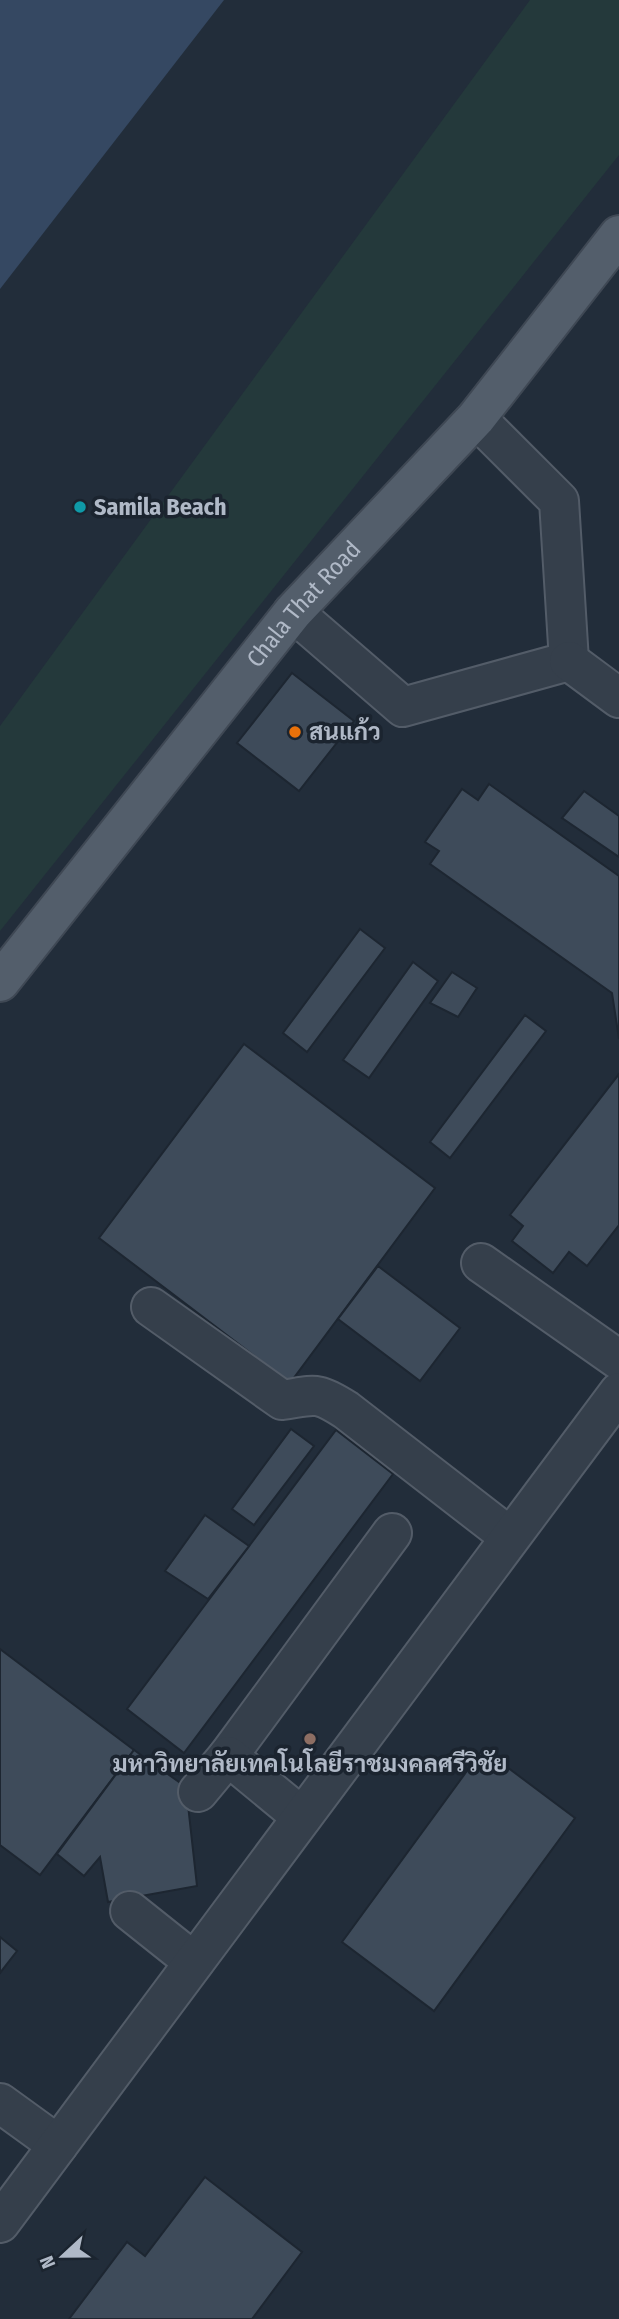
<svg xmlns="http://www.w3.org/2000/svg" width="619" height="2319" font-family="'Fira Sans Condensed',Sarabun,sans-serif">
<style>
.green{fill:#24393b}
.water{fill:#354862}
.building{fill:#3e4b5a;stroke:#1d2631;stroke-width:2}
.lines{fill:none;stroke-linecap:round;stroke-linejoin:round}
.minor-casing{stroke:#535c68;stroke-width:42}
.major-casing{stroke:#3f4854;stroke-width:42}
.minor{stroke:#353f4b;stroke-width:38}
.major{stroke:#535e6b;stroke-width:38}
.culture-dot{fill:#0f9aa8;stroke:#1b242f;stroke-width:2.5}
.food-dot{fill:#e8710a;stroke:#1b242f;stroke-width:2.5}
.education-dot{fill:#8d6e63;stroke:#1b242f;stroke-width:2.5}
.labels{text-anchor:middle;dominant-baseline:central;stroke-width:7;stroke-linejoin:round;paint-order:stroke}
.poi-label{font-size:24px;font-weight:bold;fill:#b0b9c7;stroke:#1b242f;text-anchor:start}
.street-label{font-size:24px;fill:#b0b9c7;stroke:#1b242f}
</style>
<rect width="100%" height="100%" fill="#222d3a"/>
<polygon class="green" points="530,0 619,0 619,155 0,931 0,726"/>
<polygon class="water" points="0,0 224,0 0,289"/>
<g class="building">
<polygon points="292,673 354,721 299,791 237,743"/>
<polygon points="489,784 619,876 619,1039 612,993 430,864 439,851 425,842 462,789 478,800"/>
<polygon points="584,791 619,816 619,857 562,818"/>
<polygon points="360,929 385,948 307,1052 283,1033"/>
<polygon points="413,962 438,981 369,1078 343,1060"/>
<polygon points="452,972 477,988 458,1017 430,1003"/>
<polygon points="525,1015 546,1031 450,1158 430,1142"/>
<polygon points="244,1044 435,1188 290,1383 99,1238"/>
<polygon points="619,1074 619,1225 587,1266 569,1252 553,1273 512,1241 523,1226 510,1215"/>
<polygon points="378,1266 460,1328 420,1381 338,1319"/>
<polygon points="291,1429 314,1446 254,1525 232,1509"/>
<polygon points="336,1430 393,1474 184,1753 127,1709"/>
<polygon points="205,1515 249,1546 208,1599 165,1571"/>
<polygon points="0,1649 134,1750 40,1875 0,1845"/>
<polygon points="483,1749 575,1818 434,2011 342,1942"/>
<polygon points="134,1750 186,1787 197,1886 108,1902 100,1857 84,1876 57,1854"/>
<polygon points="0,1937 17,1951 0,1973"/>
<polygon points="205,2177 302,2252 252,2319 69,2319 127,2242 145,2256"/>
</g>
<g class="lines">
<defs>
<g id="minor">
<polyline points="293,612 403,707 569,661 559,501 476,418"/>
<polyline points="569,661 619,698"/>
<polyline points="481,1263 619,1360"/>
<path d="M151,1307L282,1400C316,1395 316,1391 346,1410L510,1537"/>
<polyline points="228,1756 392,1533"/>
<polyline points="198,1792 228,1756 302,1817"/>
<polyline points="130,1911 194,1962"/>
<polyline points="0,2103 58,2145"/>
<polyline points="0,2223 619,1392"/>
</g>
<g id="major">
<path id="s1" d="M0,982L293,612L476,418L619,235"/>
</g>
</defs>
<use href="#minor" class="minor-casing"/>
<use href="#major" class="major-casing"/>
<use href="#minor" class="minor"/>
<use href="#major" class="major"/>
</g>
<circle class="culture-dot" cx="80" cy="507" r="7"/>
<circle class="food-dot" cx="295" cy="732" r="7"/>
<circle class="education-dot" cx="310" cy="1739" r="7"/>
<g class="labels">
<g class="poi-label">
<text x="94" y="507">Samila Beach</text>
<text x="309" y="732">สนแก้ว</text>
<text x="310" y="1764" text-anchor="middle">มหาวิทยาลัยเทคโนโลยีราชมงคลศรีวิชัย</text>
</g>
<g class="street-label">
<text stroke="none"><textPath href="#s1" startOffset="485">Chala That Road</textPath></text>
</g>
</g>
<g transform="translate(63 2256) rotate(248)" stroke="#1b242f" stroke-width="5" paint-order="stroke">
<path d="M0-5L12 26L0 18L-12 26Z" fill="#b0b9c7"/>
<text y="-10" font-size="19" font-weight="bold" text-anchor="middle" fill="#b0b9c7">N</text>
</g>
</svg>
